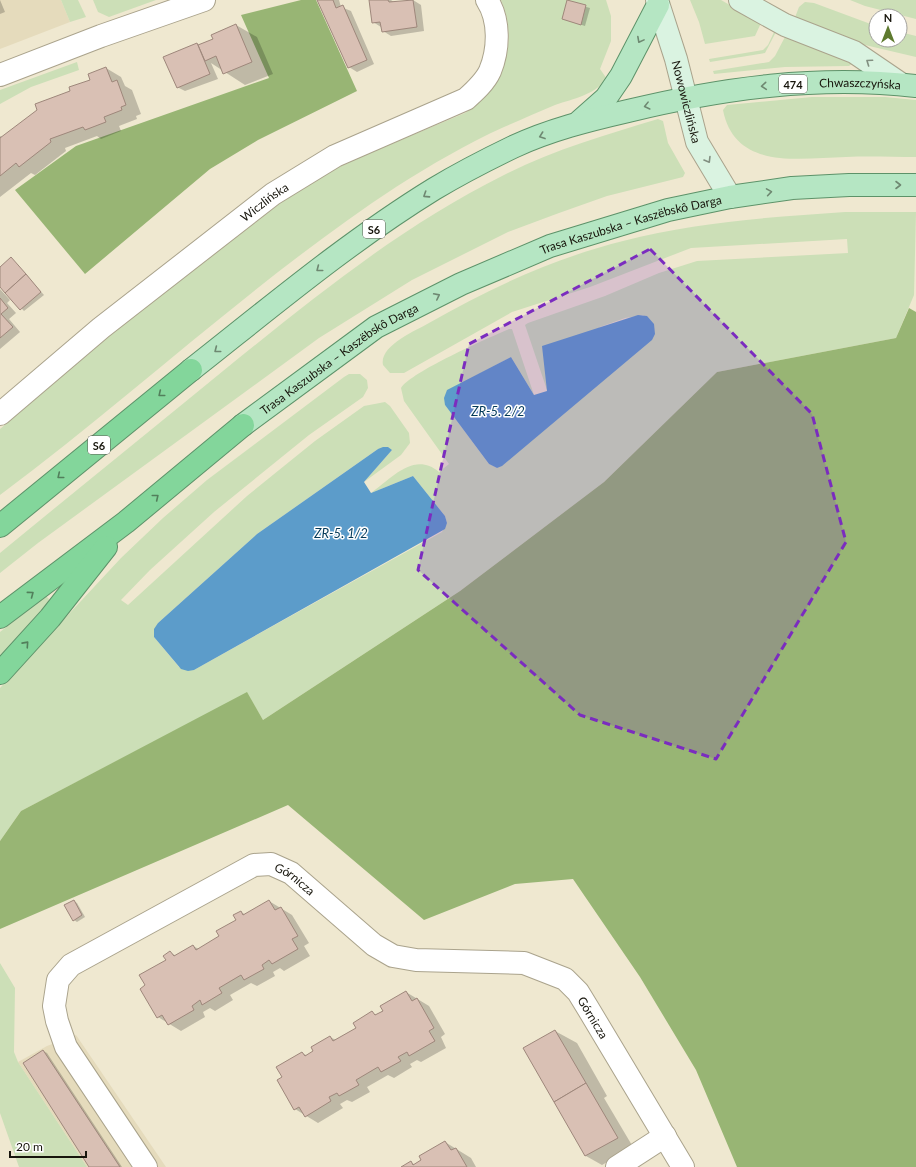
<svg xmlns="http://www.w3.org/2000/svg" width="916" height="1167" font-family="Lato,sans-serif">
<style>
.built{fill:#e5dbbc}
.green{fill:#ccdfb7}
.forest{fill:#98b574}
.water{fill:#5c9cca}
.shadow{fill:#0003}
.building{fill:#d9c0b4;stroke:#9e877b}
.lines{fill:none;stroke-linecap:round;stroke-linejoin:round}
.minor-casing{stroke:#aaa38c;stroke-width:24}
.secondary-casing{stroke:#aaa38c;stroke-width:24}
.primary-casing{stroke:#5d9269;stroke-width:24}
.motorway-casing{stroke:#5d9269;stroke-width:24}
.minor{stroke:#fff;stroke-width:22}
.secondary{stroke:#daf3e1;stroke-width:22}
.primary{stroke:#b5e6c3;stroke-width:22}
.motorway{stroke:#83d69b;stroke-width:22}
.oneway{stroke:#6e8871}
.oneway2{stroke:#828f81}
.oneway3{stroke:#527f5b}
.marked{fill:#7b2cbf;fill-opacity:0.2;stroke:#7b2cbf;stroke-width:3;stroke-dasharray:8 5;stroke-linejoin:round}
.labels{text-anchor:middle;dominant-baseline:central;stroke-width:3;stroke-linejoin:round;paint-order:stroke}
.shield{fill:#fff;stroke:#5d5b55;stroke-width:1}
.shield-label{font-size:11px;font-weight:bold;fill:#17150c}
.street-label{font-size:12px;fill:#17150c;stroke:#fff}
.water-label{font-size:13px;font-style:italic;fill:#043a59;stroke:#fff}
</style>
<rect width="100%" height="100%" fill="#efe8d0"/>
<g class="built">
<polygon points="0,0 61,0 70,22 0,49"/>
<polygon points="76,1035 166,1167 87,1167 18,1062 47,1046"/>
</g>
<g class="green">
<polygon points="61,0 78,0 86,17 70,22"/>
<polygon points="93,0 156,0 109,17 98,12"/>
<path d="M501,0H606L611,16V41L600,69L607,79C592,96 575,98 555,105C538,112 521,120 504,127C466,144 431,165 396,187C256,279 134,395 0,495V429L118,328L291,195L337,168L365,155L465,113C504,89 519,42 501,0Z"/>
<polygon points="690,0 721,0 761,23 755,36 705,44 699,22"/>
<polygon points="850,0 916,0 916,19 865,6"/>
<polygon points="805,2 814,3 876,26 876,40 900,40 900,32 916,36 916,57 848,41 794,20 799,7"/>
<polygon points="775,30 777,30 765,53 710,62 709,59 763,50 768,45"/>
<polygon points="786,35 853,63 849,66 785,67 714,74 713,71 769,62 775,56"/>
<polygon points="77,62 79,70 31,87 0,104 0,90"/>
<path d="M812,97H885L916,100V157C893,157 869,156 846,157C800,158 735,171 723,110L727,105Z"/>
<path d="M658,119L663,121L668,143L685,173L683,177L607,196L559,213L508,232L412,280L319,338L38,543L0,573V553C74,492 149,432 223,371C312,299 401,226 504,175C553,150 605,135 658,119Z"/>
<path d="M845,212H916L914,295L896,338L717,372L604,482L460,591L263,720L247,693L21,811L0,841V688L121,558L163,518L207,480L344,377L349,374H360L367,380L368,388L363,397L309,435L214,512L150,570L121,600L128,605L247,496L315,441L364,406L385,402L390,406L409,433L410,443L401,455L364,482L392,450L378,449L257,534L158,623L154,637L179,667L194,670L442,532L447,523L445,516L413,476L371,493C392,478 414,451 439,472L449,464L404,401L401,388C411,372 488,338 509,329H512L534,395L511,357L447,391L445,405L489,464L497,468L644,315L625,318L600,327L547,390L525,325L528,323L605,296L659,273L697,261L848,253L847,239L691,248L590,287L512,312L404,373H390L383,365C379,346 415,331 429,323C490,288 555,258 623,241C696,222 771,217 845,212Z"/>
<polygon points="46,596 49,599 48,603 0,656 0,632"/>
<polygon points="0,963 15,988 14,1052 18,1062 87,1167 19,1167 0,1113"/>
</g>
<g class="forest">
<polygon points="301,0 316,0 357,91 258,140 210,169 85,274 15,190 76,146 269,78 241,15"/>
<polygon points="909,308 916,312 916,1167 737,1167 696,1070 640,977 573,879 515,884 424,920 288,805 0,929 0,841 21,811 247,692 263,720 460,591 604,482 717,372 896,338"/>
</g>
<g class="water">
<polygon points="638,315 647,316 654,324 655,334 652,340 502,466 497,468 489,464 445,405 444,398 447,390 511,357 534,395 547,391 542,346"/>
<polygon points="383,447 388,447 392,450 364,482 371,493 413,476 445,516 447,523 445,529 194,670 188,671 181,669 154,637 154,629 158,623 257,534 378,449"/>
</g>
<g class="shadow">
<polygon points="0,0 5,12 0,14"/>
<polygon points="319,0 339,0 341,7 351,11 374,64 357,72 349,67"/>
<polygon points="375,0 391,0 395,3 413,0 421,5 424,31 391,36 383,31 381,27 373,22"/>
<polygon points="568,2 590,8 585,26 563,19"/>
<polygon points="236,25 257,37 273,74 245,85 211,63 218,79 185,91 177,87 197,44 199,46 215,40"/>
<polygon points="106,68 121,77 125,86 132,90 141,114 136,116 137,119 119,126 121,131 101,139 97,136 65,148 66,151 35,175 31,173 0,197 0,136 3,137 71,91 91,80"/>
<polygon points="11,258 44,295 24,311 0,285 0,268"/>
<polygon points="0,289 10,300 7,303 16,313 9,319 20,332 0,349"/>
<polygon points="74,901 77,903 85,917 77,922 74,920"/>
<polygon points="269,901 292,915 309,943 304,946 310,956 284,971 280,968 273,972 275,976 257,986 251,983 230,995 233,1000 215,1011 210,1008 203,1012 205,1017 181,1031 158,1017 147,986 167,961 170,952 176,956 193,946 199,949 220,937 237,920 241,912 246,915"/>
<polygon points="406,992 429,1006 445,1034 441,1037 446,1048 421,1062 417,1060 410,1064 412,1067 394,1078 388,1075 367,1087 370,1092 352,1102 347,1100 340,1104 343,1108 318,1123 295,1109 283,1077 302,1053 308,1056 330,1037 336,1040 357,1028 372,1013 377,1015"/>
<polygon points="555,1031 577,1043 607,1096 604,1098 633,1147 602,1165 586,1156 555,1102"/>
<polygon points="43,1051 47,1053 122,1167 90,1167"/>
<polygon points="445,1142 471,1158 476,1167 403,1167 411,1162 415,1165"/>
</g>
<g class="building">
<polygon points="317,0 333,0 336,8 343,5 367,60 348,68"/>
<polygon points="369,0 388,0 389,2 413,0 417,27 382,32 380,22 372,23"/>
<polygon points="567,0 586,5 581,25 562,19"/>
<polygon points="236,24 252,62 223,74 216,56 205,61 198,45 213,39 211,35"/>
<polygon points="197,43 210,74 177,88 163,57"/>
<polygon points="106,67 112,82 117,80 126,105 121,107 122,110 104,117 106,122 85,130 83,127 50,139 51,142 19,167 16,163 0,176 0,138 37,110 35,104 70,91 69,87 90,80 88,74"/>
<polygon points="11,257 26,274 5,293 0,287 0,267"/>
<polygon points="26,274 41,292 20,310 5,293"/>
<polygon points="0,298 8,308 1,314 13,327 0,338"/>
<polygon points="74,900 82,915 73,921 64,905"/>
<polygon points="269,900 275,910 281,907 298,936 292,939 298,949 272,964 269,960 262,965 264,969 244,980 241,975 219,988 222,993 202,1005 200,1000 192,1006 194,1010 168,1025 162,1015 157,1018 140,989 145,985 139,975 166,960 163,956 170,951 174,956 193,945 196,950 219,936 216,931 236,920 233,915 241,911 243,915"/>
<polygon points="406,991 412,1001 417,998 434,1028 429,1031 435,1041 409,1056 407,1052 398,1057 401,1061 381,1072 378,1067 356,1080 359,1085 339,1096 337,1093 329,1097 331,1101 305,1117 299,1107 294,1110 277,1080 282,1077 276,1067 302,1052 305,1056 313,1051 311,1047 330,1036 333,1041 356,1028 353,1023 372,1011 375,1015 383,1011 380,1006"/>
<polygon points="555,1030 586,1083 554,1102 523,1048"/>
<polygon points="43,1050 120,1167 89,1167 23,1063"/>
<polygon points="586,1083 618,1138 585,1156 554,1102"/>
<polygon points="445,1141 451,1150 456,1148 467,1167 401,1167 411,1161 413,1165 421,1160 419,1156"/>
</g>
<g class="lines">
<defs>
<g id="minor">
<polyline points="0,75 101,36 204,0"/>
<path id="s1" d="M0,414L101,328L273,194L335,156L466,99C475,91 485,82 490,71C499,49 500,20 487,0"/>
<path id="s2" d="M146,1167L66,1047L57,1021L54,1006L58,980L71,965L254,865L271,864L291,873L374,945L393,956L416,960L524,963L565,979L578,992L589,1010L683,1167"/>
<polyline points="617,1167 665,1136"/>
</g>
<g id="secondary">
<path id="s3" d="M657,0L676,59L697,142L730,197"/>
<polyline points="740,0 785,25 854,52 901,84"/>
</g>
<g id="primary">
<polyline points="580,121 606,98 621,76 658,5"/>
<path id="s4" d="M191,370C271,307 348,242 434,189C459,174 486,160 513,147C549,130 589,120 628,111C723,88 818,75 916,86"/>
<path id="s5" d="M243,425L376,327L461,284L550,246L668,210L730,197L792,188L849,185H916"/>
</g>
<g id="motorway">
<polyline points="0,526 191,370"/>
<polyline points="0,617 126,522 243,425"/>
<polyline points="0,673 50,618 106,547"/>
</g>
</defs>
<use href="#minor" class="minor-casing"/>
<use href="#secondary" class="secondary-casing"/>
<use href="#primary" class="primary-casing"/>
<use href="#motorway" class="motorway-casing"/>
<use href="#minor" class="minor"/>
<use href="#secondary" class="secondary"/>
<use href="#primary" class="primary"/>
<use href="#motorway" class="motorway"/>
</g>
<defs><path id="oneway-chevron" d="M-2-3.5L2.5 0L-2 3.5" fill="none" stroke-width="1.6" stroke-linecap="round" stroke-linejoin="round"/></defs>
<g class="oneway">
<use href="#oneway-chevron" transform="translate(640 40) rotate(118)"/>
<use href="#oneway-chevron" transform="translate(764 86) rotate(175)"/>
<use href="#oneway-chevron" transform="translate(647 106) rotate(166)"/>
<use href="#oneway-chevron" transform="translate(542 136) rotate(160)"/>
<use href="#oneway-chevron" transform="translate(898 185)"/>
<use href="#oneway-chevron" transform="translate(769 192) rotate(-9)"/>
<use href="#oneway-chevron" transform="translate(426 195) rotate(147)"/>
<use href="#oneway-chevron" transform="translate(319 269) rotate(142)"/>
<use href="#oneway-chevron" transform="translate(437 296) rotate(-27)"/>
<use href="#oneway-chevron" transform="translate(217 350) rotate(142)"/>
</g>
<g class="oneway2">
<use href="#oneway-chevron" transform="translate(869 62) rotate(-145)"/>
<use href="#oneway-chevron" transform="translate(708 160) rotate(59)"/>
</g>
<g class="oneway3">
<use href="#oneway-chevron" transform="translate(161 394) rotate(141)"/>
<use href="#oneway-chevron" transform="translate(60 476) rotate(141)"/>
<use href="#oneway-chevron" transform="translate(156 497) rotate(-39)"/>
<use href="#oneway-chevron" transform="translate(31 594) rotate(-37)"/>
<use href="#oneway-chevron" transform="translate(26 644) rotate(-48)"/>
</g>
<path class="marked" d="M650,249L812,414L846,542L716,759L580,715L418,570L469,344Z"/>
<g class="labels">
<g class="shield">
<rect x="779" y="75" width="28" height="18" rx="3"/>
<rect x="363" y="220" width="22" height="18" rx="3"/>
<rect x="88" y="436" width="22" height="18" rx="3"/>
</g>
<g class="shield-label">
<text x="793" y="84">474</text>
<text x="374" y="229">S6</text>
<text x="99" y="445">S6</text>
</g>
<g class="street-label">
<text stroke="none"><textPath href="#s4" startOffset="748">Chwaszczyńska</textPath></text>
<text stroke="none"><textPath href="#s3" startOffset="106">Nowowiczlińska</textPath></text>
<text stroke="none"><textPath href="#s1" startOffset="339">Wiczlińska</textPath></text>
<text stroke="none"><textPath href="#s5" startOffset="441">Trasa Kaszubska – Kaszëbskô Darga</textPath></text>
<text stroke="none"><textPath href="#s5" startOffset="117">Trasa Kaszubska – Kaszëbskô Darga</textPath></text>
<text stroke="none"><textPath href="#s2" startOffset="487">Górnicza</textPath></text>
<text stroke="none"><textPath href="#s2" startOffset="836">Górnicza</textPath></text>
</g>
<g class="water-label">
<text x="498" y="411">ZR-5. 2/2</text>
<text x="341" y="533">ZR-5. 1/2</text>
</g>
</g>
<g transform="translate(888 28)"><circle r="19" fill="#ffffff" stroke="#a2a19e"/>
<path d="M0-3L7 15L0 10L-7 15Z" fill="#5e7a2f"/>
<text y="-6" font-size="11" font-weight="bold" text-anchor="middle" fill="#17150c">N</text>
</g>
<path d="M10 1151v6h76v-6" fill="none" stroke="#17150c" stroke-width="2"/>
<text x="16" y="1151" font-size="12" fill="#17150c" stroke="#ffffff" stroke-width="3" paint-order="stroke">20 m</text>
</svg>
